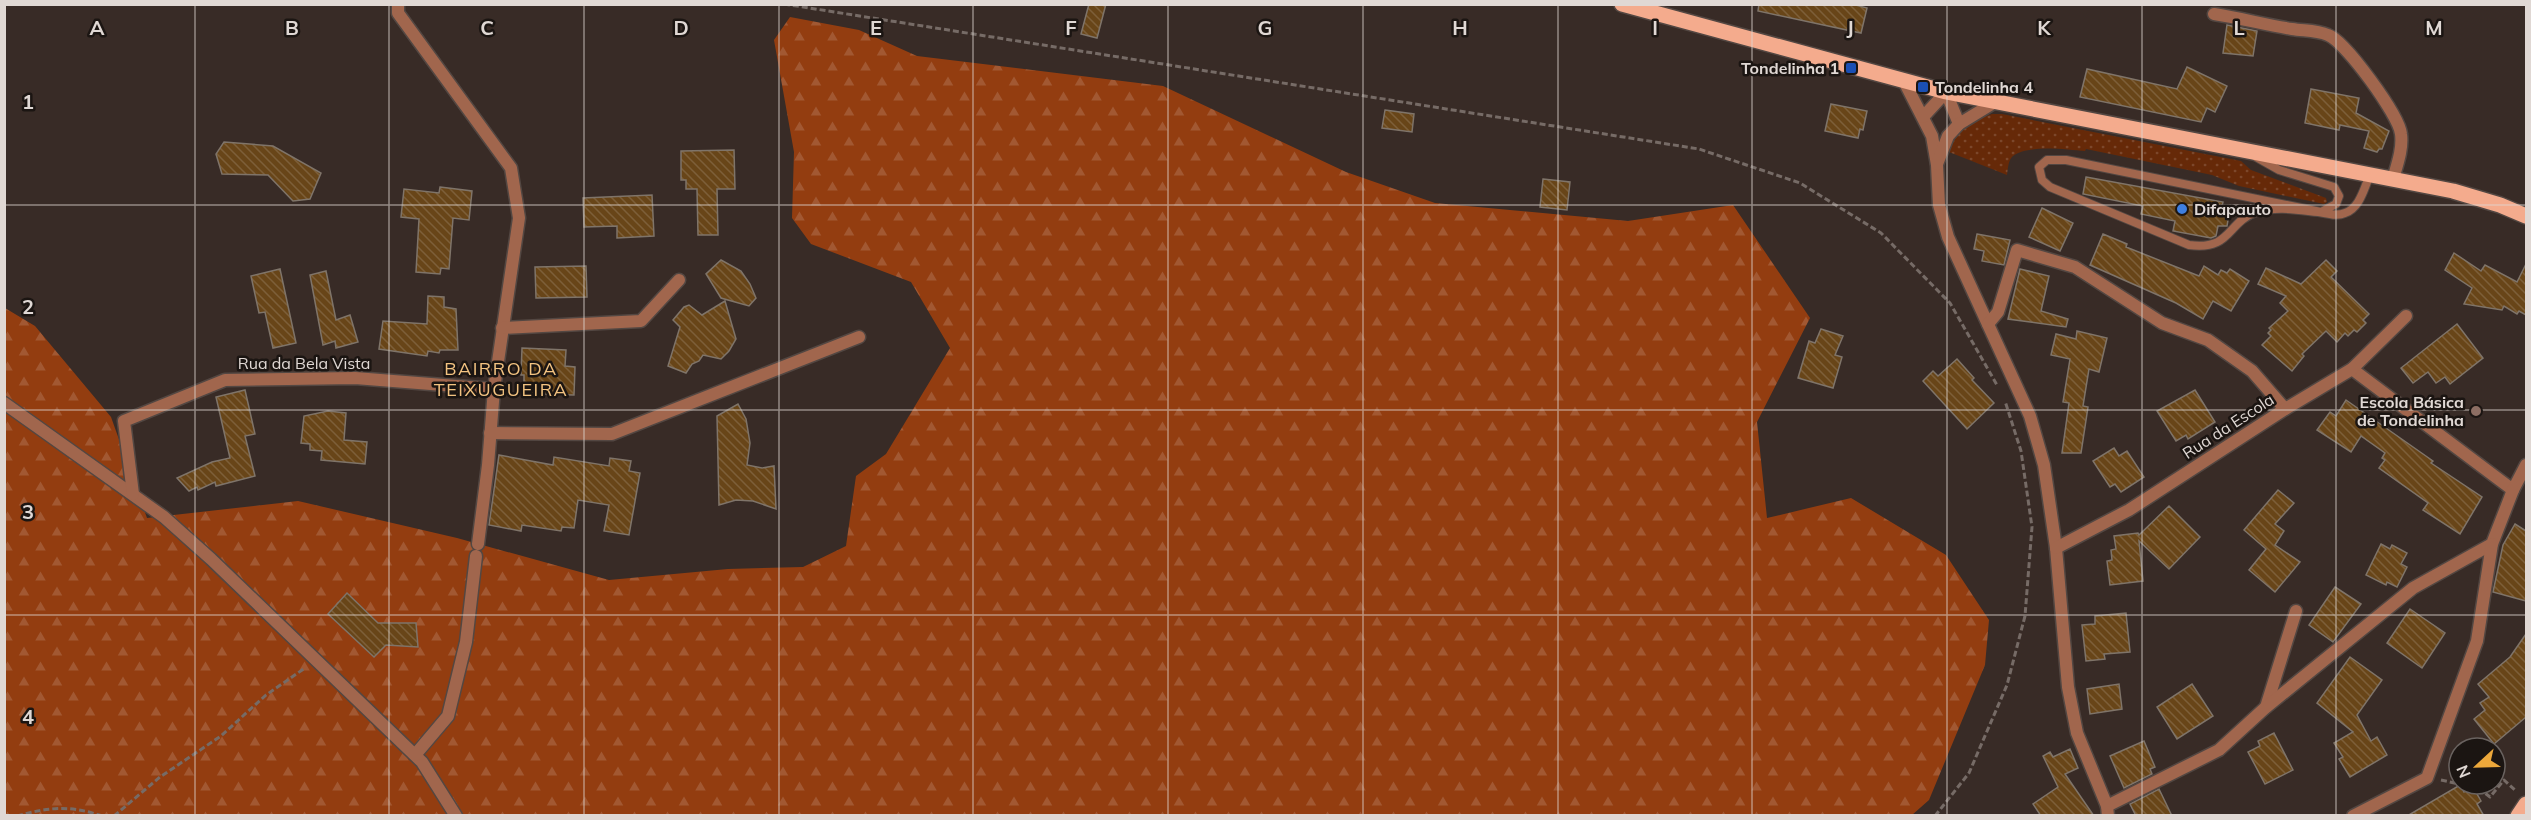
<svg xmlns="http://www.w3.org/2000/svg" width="2531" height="820" font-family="Mulish,sans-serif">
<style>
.grass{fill:url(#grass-dots)}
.forest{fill:url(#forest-firs)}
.building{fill:url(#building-back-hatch);stroke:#7f7469;stroke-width:1.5}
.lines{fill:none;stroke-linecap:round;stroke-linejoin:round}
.lane-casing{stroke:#534742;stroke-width:10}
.street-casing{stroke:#534742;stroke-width:15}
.primary-casing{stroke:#534742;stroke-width:18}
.path{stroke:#766b66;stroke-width:3;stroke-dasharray:6 3;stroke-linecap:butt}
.lane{stroke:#a1664d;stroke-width:8}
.street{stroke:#a1664d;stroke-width:12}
.primary{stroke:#f4ab8d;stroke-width:15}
.grid{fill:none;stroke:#e0d8d4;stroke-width:1.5;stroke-opacity:0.55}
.transit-dot{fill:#1a4fb4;stroke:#1b1512;stroke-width:2}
.shop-dot{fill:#3f7fe0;stroke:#1b1512;stroke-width:2}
.education-dot{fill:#8d6e63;stroke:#1b1512;stroke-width:2}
.labels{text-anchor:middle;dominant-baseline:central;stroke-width:5;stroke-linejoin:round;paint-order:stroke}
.poi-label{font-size:16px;font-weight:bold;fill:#e0d8d4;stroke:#1b1512;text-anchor:end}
.street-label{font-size:16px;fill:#e0d8d4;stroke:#1b1512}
.neighbourhood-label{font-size:18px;letter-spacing:1.5px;fill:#f3c381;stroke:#1b1512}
.grid-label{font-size:20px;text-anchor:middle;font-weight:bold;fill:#e0d8d4;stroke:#1b1512;stroke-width:5;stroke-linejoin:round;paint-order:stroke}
</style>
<defs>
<pattern id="grass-dots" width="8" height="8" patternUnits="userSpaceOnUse" patternTransform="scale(1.5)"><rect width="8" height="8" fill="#662908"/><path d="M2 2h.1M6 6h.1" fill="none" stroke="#7c472b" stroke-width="1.8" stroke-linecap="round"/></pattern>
<pattern id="forest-firs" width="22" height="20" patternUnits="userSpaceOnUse" patternTransform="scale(1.5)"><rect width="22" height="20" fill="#933d10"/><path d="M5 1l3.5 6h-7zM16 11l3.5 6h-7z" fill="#a25832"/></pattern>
<pattern id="building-back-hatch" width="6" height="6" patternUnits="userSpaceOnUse" patternTransform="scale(1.5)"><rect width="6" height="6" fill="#684518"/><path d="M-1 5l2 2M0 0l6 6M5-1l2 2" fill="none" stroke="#7d5f39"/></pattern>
</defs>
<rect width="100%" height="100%" fill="#382b26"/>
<path class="grass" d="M1992,114H2002L2241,161L2251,170L2326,198L2327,202L2324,204L2239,186L2212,175L2086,149L2085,151C2067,150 2028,144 2013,156C2008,160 2008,169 2007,175L1949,152C1959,127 1968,123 1992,114Z"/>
<polygon class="forest" points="790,17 859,30 917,56 1163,86 1346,172 1435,203 1628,221 1733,205 1810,318 1757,422 1767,518 1851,498 1946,555 1989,620 1985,665 1929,800 1912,815 5,816 5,308 35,326 111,417 147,518 298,501 457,538 609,580 728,569 803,567 846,546 856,476 886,454 950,348 911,282 811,244 792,218 794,152 774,40"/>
<g class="building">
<polygon points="1089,4 1106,4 1097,38 1081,34"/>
<polygon points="1759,4 1852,4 1867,8 1861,33 1758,11"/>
<polygon points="2227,25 2257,31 2253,56 2223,53"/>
<polygon points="2187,67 2227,86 2215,112 2207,108 2201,122 2080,97 2087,69 2177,89"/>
<polygon points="2311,89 2359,98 2356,113 2389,131 2382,149 2379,149 2377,152 2364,148 2369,131 2340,125 2339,130 2305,123"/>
<polygon points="1831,104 1867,111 1863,130 1860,129 1858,138 1825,131"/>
<polygon points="1385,110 1414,114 1412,132 1382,128"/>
<polygon points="224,142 273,146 321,173 310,199 293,201 268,175 222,174 216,154"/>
<polygon points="734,150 735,189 717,189 718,235 698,235 697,189 686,189 686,180 681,180 681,151"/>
<polygon points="2086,177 2223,202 2220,213 2229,214 2227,226 2218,226 2216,236 2211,238 2173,231 2175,221 2141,214 2143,206 2083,194"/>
<polygon points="1543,179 1570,182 1567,210 1540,207"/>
<polygon points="440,187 472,191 469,220 453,218 449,269 441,268 440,274 416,272 419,219 401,217 404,189 439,193"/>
<polygon points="652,195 654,236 617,238 617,226 584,227 583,198"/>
<polygon points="2042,208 2073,223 2060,251 2029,237"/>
<polygon points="1977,234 2010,240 2004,265 1982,261 1984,251 1974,249"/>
<polygon points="2103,234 2127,244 2126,247 2199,276 2204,266 2218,275 2221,270 2227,273 2230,269 2249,281 2231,311 2213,301 2203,319 2176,303 2090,265"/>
<polygon points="2454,253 2481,271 2485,265 2517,282 2526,264 2526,315 2519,311 2517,314 2504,306 2502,310 2464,304 2472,288 2445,270"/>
<polygon points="721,260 741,271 750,284 756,298 749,306 721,298 706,274"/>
<polygon points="2326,260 2337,271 2331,277 2369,314 2363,320 2366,323 2357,332 2354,330 2348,336 2345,333 2337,342 2326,331 2302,354 2304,356 2292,371 2262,345 2271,336 2268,333 2271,330 2269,328 2288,311 2280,303 2286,296 2258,284 2266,268 2301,284"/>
<polygon points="586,266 587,297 536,298 535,267"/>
<polygon points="280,269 296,343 273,348 265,312 259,313 251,276"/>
<polygon points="2020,269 2049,276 2041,311 2068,319 2066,327 2008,319"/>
<polygon points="326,271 336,320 350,315 358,342 336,348 335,341 323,345 310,275"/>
<polygon points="428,296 444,297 444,307 456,309 458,350 440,350 439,353 428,351 427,356 379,349 383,321 427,324"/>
<polygon points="725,301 736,339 729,351 721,359 703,355 699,361 692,364 686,373 668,366 680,327 673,320 684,307 689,305 702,315"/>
<polygon points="2457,324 2483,358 2450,384 2445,377 2436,383 2428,372 2413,383 2401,368"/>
<polygon points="1821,329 1843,336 1835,355 1842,357 1833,388 1798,378 1809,341 1815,343"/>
<polygon points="2077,331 2107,338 2099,372 2089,369 2083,406 2088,407 2081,453 2062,453 2069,403 2063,402 2070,359 2051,355 2056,334 2076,339"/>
<polygon points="522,348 566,350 565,366 575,367 574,395 531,394 531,384 524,384 524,375 521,375"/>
<polygon points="1957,359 1974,378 1972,380 1994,403 1967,429 1923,381 1933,371 1938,376"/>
<polygon points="245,390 255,434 245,436 255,476 216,486 215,482 198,490 197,487 189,491 177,478 212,462 230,458 216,397"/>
<polygon points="2195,390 2215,422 2188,439 2186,435 2176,441 2157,411"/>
<polygon points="2346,400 2433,461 2431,463 2482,497 2460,534 2423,510 2428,503 2379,468 2385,460 2382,458 2385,453 2361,436 2351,452 2317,430 2330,412 2336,416"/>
<polygon points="738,404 746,419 750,443 747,465 762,468 774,466 776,509 753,501 736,500 719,505 717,416"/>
<polygon points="328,411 346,413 344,440 367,442 365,464 321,460 322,451 310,450 310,444 301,443 304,416"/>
<polygon points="2114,448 2119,456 2127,451 2144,477 2121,492 2115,484 2110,487 2093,461"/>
<polygon points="499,455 553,465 554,457 609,466 610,458 631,461 629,471 640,473 629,535 604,531 609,505 578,500 574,528 562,527 561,531 522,525 521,531 489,525"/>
<polygon points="2278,490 2294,503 2275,524 2284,531 2275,545 2300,562 2275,592 2249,570 2266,549 2244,530"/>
<polygon points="2169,506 2200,537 2169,569 2139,541 2143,581 2110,585 2107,561 2112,560 2111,550 2116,549 2114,536 2138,533 2139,535"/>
<polygon points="2515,524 2526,531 2526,601 2493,592 2503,545"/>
<polygon points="2381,544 2390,549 2392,545 2407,553 2401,564 2407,567 2397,587 2387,582 2386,585 2366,575"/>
<polygon points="2335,587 2361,604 2333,642 2309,625"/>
<polygon points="347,593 378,623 416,623 418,647 386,645 374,657 328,614"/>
<polygon points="2410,609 2445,633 2422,668 2387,643"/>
<polygon points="2126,613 2130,652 2104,654 2105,659 2086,661 2082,625 2095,624 2095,616"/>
<polygon points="2526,634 2526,717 2494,744 2474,719 2485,710 2480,703 2489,697 2478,684 2510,657"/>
<polygon points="2350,657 2382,680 2357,715 2371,741 2377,737 2387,755 2350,777 2339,759 2343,757 2334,743 2353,732 2317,703"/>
<polygon points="2119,684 2122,709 2090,714 2087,689"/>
<polygon points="2192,684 2213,716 2177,739 2157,707"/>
<polygon points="2274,733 2293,770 2265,784 2248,752 2260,746 2258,741"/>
<polygon points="2144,741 2155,767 2150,769 2152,774 2124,788 2110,756"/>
<polygon points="2070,749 2078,768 2065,774 2094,816 2041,816 2033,804 2058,787 2043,756 2050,752 2053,757"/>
<polygon points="2460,785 2464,792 2473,787 2481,801 2477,804 2484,816 2407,816"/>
<polygon points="2159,789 2172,816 2136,816 2130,804"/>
</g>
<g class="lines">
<defs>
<path id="lane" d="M2256,157L2279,170L2334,187L2339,196L2336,204L2321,212L2066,160H2047L2039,167L2042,180L2050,187L2189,245C2232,251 2227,221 2257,212C2277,206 2298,210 2318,212C2327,213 2336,217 2345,213C2360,208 2364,188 2370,175"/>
<g id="street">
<polyline points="398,4 398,13 511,168 519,218 494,389 488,465 478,544"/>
<path d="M2214,14C2240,18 2266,25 2292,29C2304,31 2316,30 2328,35C2345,41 2399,115 2401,134C2403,149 2397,165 2393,179"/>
<polyline points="1905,83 1932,136 1937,165 1939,205 1948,237 2030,416 2044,465 2056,548 2068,687 2077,733 2107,806 2108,816"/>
<polyline points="1923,117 1946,92 1959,124"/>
<polyline points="1937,164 1948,136 1959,124 1995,102"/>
<polyline points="1988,324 1998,312 2017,250 2075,267 2162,323 2208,340 2252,371 2285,409"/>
<polyline points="502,328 641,321 679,280"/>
<polyline points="2352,369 2513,490"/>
<polyline points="4,403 164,517 211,559 422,762 456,816"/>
<polyline points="490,433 612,434 859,337"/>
<polyline points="133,494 124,421 225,380 355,378 494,389"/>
<polyline points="2056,548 2129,510 2285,409 2352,369 2406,316"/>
<polyline points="2266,707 2296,611"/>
<polyline points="415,755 448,716 466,642 476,556"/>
<polyline points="2107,806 2219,750 2265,708 2413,588 2492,544 2513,490 2526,465"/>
<polyline points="2353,816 2427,778 2477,641 2492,544"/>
</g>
<g id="primary">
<polyline points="1622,4 1946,92 2453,191 2500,205 2526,216"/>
<polyline points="2518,816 2526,804"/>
</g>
</defs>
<use href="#lane" class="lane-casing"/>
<use href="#street" class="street-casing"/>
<use href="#primary" class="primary-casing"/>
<g class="path">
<polyline points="784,4 1699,149 1800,183 1881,233 1950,303 1997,385"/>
<polyline points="2441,780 2459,784"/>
<polyline points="2461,784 2477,787 2490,797 2504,780 2516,791"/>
<path d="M17,816C49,807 70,805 102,816"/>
<polyline points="114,816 160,777 221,736 266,695 305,668"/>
<polyline points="1935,816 1969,773 2007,685 2025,616 2032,527 2021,451 2005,401"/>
</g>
<use href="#lane" class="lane"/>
<use href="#street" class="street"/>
<use href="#primary" class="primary"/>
</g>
<path class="grid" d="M195,4V816M389,4V816M584,4V816M779,4V816M973,4V816M1168,4V816M1363,4V816M1558,4V816M1752,4V816M1947,4V816M2142,4V816M2336,4V816M4,205H2526M4,410H2526M4,615H2526"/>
<g class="transit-dot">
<rect x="1845" y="62" width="12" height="12" rx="3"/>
<rect x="1917" y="81" width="12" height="12" rx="3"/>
</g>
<circle class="shop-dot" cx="2182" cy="209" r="6"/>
<circle class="education-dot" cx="2476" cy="411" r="6"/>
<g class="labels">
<g class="poi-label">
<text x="1839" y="68">Tondelinha 1</text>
<text x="1935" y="87" text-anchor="start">Tondelinha 4</text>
<text x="2194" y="209" text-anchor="start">Difapauto</text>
<text x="2464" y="402">Escola Básica<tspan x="2464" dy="18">de Tondelinha</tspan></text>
</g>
<g class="street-label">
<text x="304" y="363">Rua da Bela Vista</text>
<text transform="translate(2228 426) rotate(-33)">Rua da Escola</text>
</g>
<g class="neighbourhood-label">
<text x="501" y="368">BAIRRO DA<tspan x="501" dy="21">TEIXUGUEIRA</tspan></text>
</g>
</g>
<g class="grid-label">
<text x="97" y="35">A</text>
<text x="292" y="35">B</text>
<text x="487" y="35">C</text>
<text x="681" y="35">D</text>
<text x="876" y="35">E</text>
<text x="1071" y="35">F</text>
<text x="1265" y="35">G</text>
<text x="1460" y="35">H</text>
<text x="1655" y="35">I</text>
<text x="1850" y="35">J</text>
<text x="2044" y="35">K</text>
<text x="2239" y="35">L</text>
<text x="2434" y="35">M</text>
<text x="28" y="109">1</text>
<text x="28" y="314">2</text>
<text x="28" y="519">3</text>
<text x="28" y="724">4</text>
</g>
<rect width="2531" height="820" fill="none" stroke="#e0d8d4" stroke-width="12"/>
<g transform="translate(2477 766) rotate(248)"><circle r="28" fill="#1b1512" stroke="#6a6360" stroke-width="1.5"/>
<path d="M0-4.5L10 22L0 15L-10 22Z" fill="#eda83b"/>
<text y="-9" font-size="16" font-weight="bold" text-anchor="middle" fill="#e0d8d4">N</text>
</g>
</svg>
